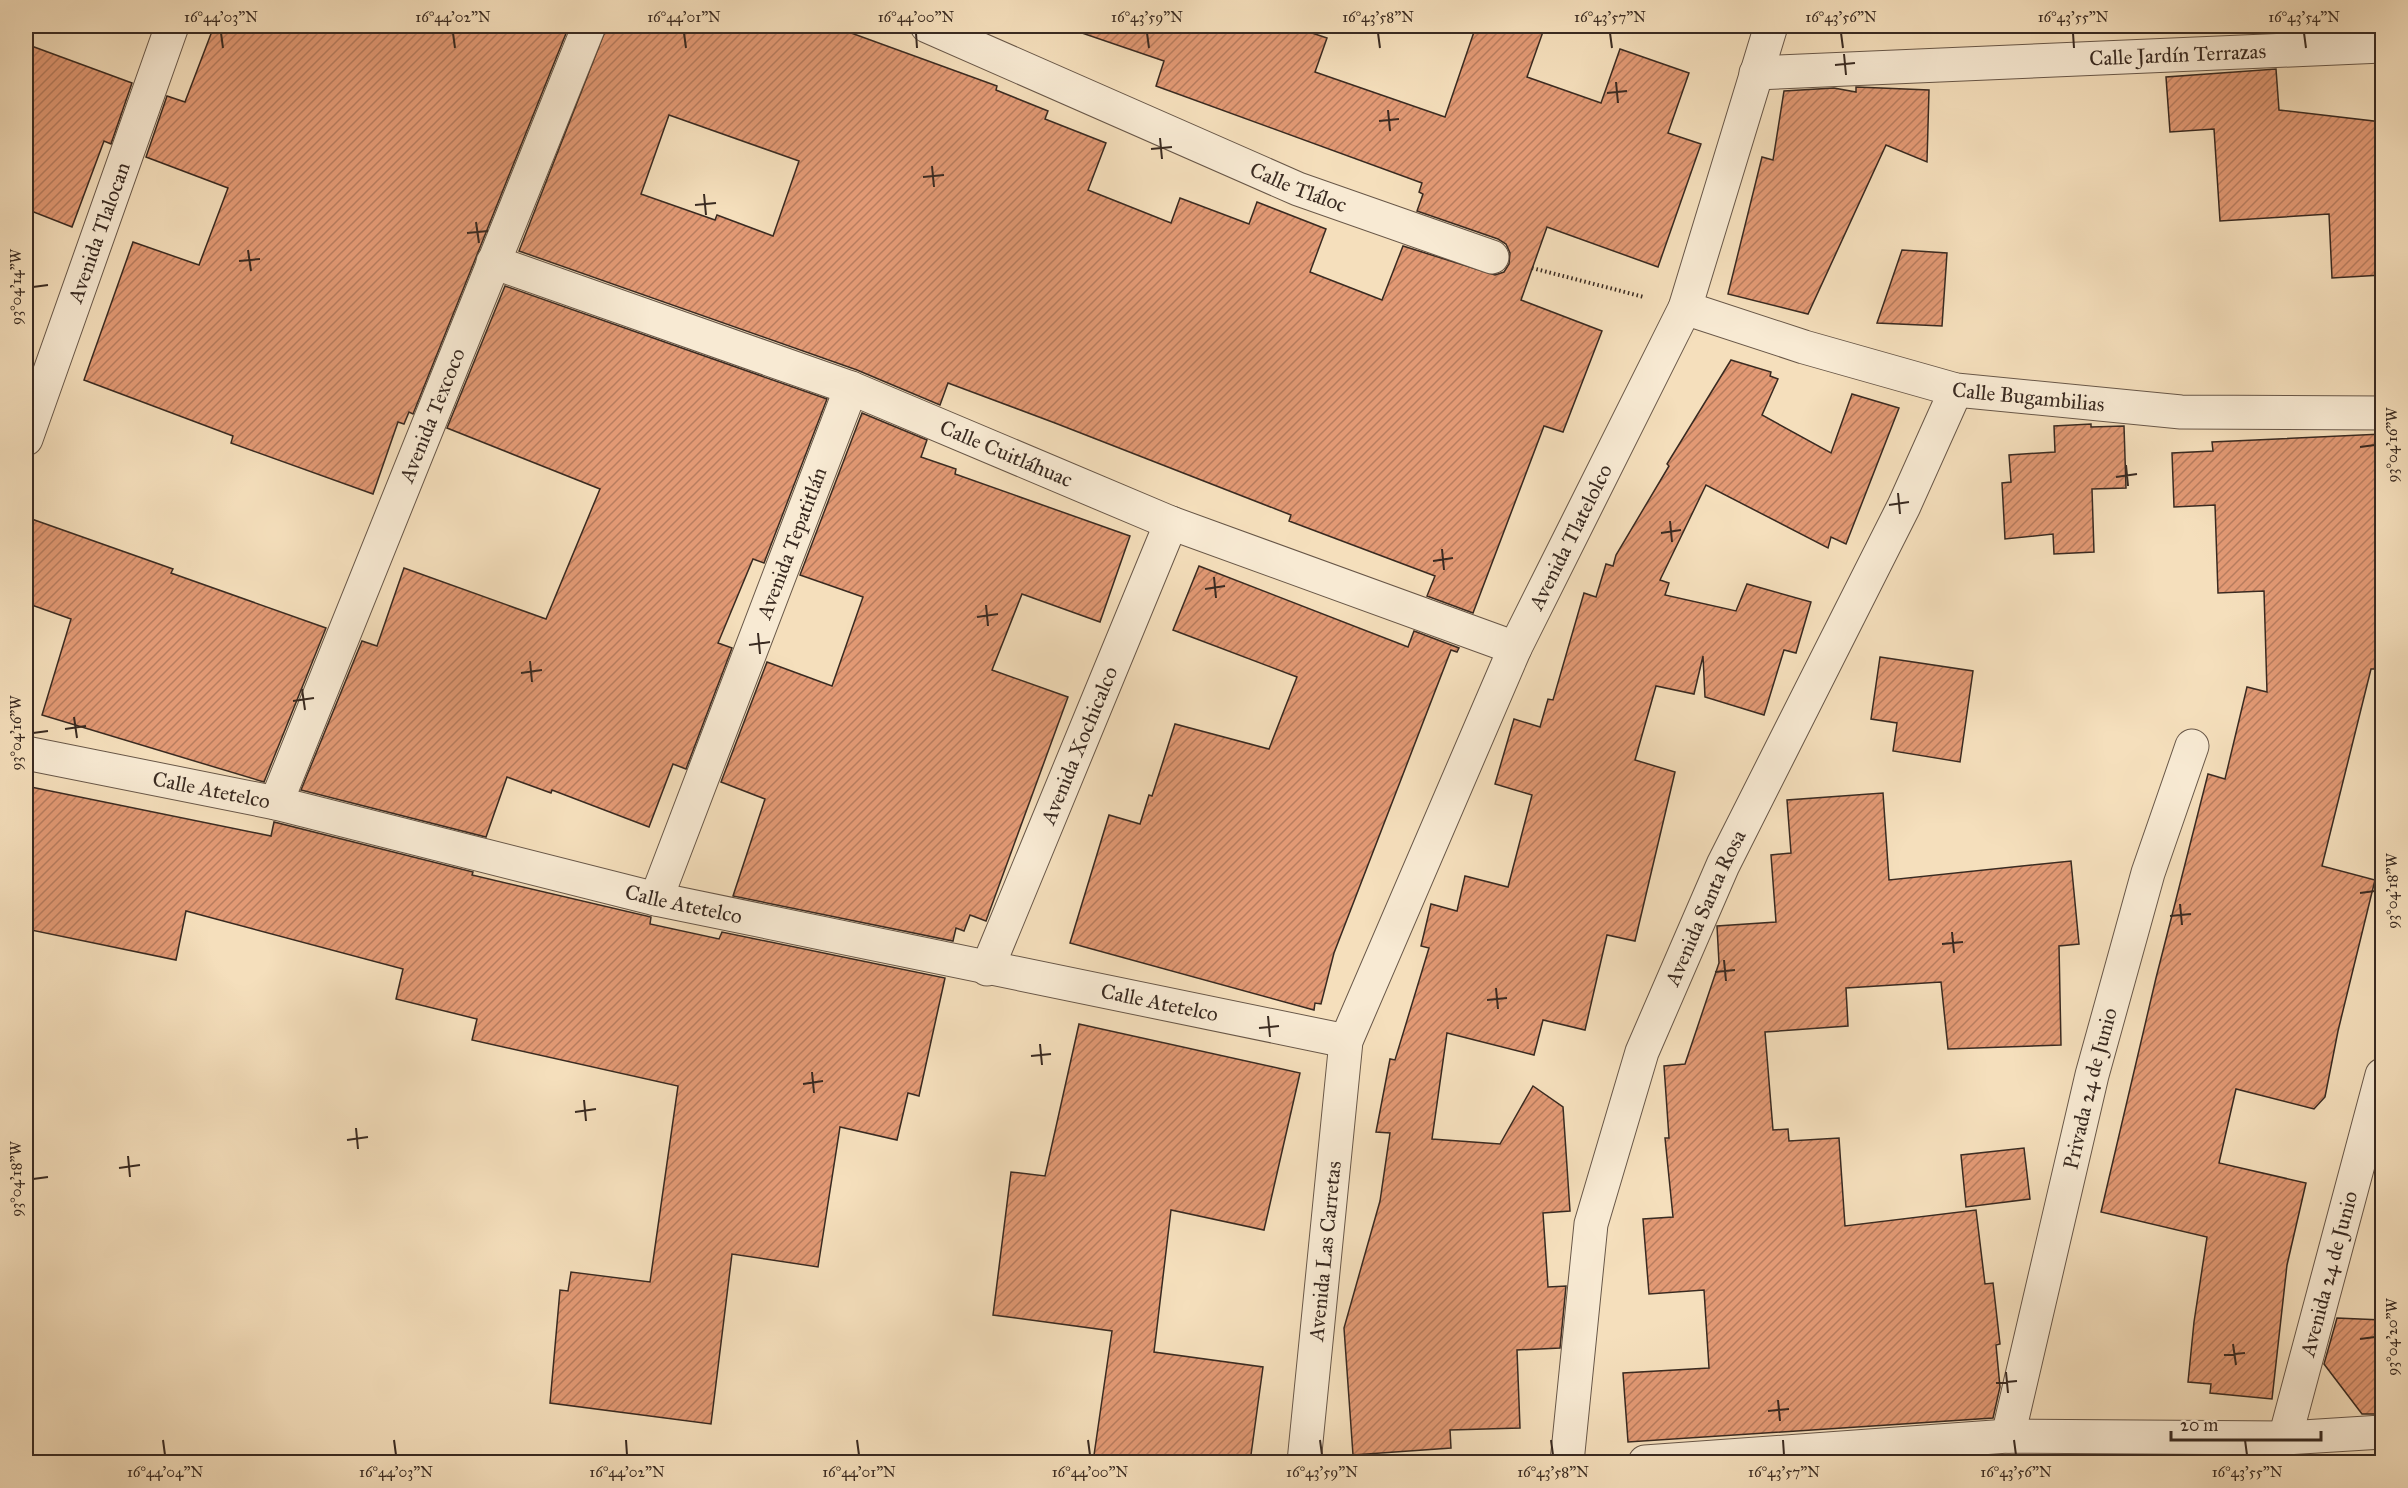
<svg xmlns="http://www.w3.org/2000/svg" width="2408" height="1488" font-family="'IM FELL Great Primer',serif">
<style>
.building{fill:url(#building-hatch);stroke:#392a21;stroke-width:1.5;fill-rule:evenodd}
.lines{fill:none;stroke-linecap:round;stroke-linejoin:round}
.minor-casing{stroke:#685748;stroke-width:35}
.tertiary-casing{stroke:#685748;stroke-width:35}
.path{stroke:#392a21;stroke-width:4;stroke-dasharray:1.5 3;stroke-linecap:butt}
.minor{stroke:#f8ead3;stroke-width:33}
.tertiary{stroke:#f8ead3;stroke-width:33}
.ticks{fill:none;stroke:#392a21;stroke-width:2}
.labels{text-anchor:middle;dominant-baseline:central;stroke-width:5;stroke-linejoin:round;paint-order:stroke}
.street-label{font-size:21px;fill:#392a21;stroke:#f8ead3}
.neatline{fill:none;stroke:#392a21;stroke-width:2}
.ticks-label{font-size:15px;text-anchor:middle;fill:#392a21}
</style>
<defs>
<pattern id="building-hatch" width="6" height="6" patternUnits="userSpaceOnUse" patternTransform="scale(1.5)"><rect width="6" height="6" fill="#e29974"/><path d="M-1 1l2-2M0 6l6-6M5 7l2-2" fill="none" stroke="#b87d5f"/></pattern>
</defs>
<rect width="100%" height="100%" fill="#f5dfbc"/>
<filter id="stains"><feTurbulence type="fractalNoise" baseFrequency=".00333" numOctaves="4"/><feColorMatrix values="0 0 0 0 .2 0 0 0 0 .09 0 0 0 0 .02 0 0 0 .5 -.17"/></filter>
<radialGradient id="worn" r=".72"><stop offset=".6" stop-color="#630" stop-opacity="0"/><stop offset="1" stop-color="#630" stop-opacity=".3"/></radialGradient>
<g class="building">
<polygon points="214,26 569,26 413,414 409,412 404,424 398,422 373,494 231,443 233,436 84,380 133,242 199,265 228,188 146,157 167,96 185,102"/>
<path d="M607,26H832L997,86L996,90L1048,111L1045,119L1106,143L1088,190L1171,223L1180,198L1249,224L1257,202L1326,229L1310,272L1382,300L1403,246L1495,275L1504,272L1509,264L1510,253L1506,244L1498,239L1417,211L1423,194L1419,192L1422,183L1156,86L1164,61L1079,32L1080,26H1291L1327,38L1315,72L1445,117L1476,26H1545L1527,77L1601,103L1620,49L1689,73L1668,133L1701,144L1658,267L1547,227L1521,300L1602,331L1563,432L1544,426L1473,613L1427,596L1435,576L1289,521L1291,515L1055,423L948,383L940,405L857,370L519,251ZM669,115L799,161L773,236L717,215L715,220L641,194Z"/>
<polygon points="26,44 132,83 111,144 104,141 72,227 26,209"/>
<polygon points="2276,69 2279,110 2382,122 2382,275 2332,278 2329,214 2220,221 2214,129 2170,132 2166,77"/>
<polygon points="1856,87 1929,90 1927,162 1886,145 1808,314 1728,294 1762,157 1773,160 1784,91 1834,88 1856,92"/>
<polygon points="1902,250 1947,253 1942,326 1877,323"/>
<polygon points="505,286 827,399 764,563 753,559 718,643 732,648 686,769 673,764 649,827 552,790 551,793 507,777 486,837 301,790 362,641 377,646 404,568 546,619 600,489 447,428"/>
<polygon points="1731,360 1771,372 1770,376 1778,379 1762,415 1831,453 1852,394 1899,408 1846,544 1831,537 1828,548 1706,485 1660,580 1669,583 1665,595 1736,611 1747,584 1811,602 1796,653 1784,650 1764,715 1705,697 1703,656 1694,694 1656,686 1635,760 1675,772 1635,941 1607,935 1585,1030 1543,1020 1534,1055 1447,1033 1432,1139 1500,1144 1533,1086 1563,1107 1570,1211 1543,1213 1548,1287 1566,1286 1560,1348 1517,1350 1520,1428 1450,1430 1451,1448 1353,1455 1344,1328 1380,1201 1390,1133 1376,1132 1390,1059 1395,1060 1429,948 1421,946 1431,904 1457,911 1465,876 1508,887 1532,795 1495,784 1514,719 1540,727 1548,699 1553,700 1584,593 1596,597 1606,564 1613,566 1616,555 1669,466 1667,464"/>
<polygon points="862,413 927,440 921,457 956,469 955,474 1130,536 1100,622 1022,594 992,670 1068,697 986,921 970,915 964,931 956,928 953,941 733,896 765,799 721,782 767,662 832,686 863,597 800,575"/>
<polygon points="2091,424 2091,427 2124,426 2126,488 2092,489 2094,552 2054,554 2053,534 2005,539 2002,483 2011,482 2009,455 2055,452 2054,426"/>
<polygon points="2382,434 2382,669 2371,669 2322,866 2375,880 2338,1031 2325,1097 2314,1109 2236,1089 2219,1163 2306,1183 2287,1265 2272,1399 2210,1393 2211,1384 2188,1382 2194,1322 2207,1237 2101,1212 2156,978 2208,774 2225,779 2247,687 2267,692 2264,591 2218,593 2215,505 2174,507 2172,453 2213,451 2212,442"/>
<polygon points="26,517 173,569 171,573 326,628 264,782 42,715 71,619 26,603"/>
<polygon points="1199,566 1408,647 1414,631 1459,648 1457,652 1451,650 1334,953 1321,1004 1315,1003 1314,1010 1070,943 1109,815 1140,824 1149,795 1152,796 1175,724 1269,749 1297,677 1173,630"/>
<polygon points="1880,657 1973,671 1960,762 1893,751 1897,723 1871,719"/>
<polygon points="26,786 271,836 274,822 473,872 472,875 651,917 650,924 719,939 722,932 945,978 919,1096 908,1093 897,1140 840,1127 818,1267 732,1254 711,1424 550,1403 560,1290 568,1291 571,1272 650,1282 678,1086 472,1040 477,1019 396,999 403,969 186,911 176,960 26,929"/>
<polygon points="1883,793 1889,880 2071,861 2079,944 2059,946 2061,1045 1948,1049 1941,982 1846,988 1848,1026 1765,1032 1773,1130 1788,1129 1789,1141 1839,1138 1845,1226 1976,1210 1985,1284 1993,1283 2000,1344 1996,1345 2000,1387 1993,1418 1628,1442 1623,1373 1709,1368 1704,1290 1649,1294 1643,1219 1673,1217 1665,1138 1669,1138 1664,1066 1685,1064 1719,963 1717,926 1776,922 1771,855 1791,853 1787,800"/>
<polygon points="1079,1024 1300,1073 1264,1230 1171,1210 1154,1352 1263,1367 1250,1462 1093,1462 1112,1331 993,1315 1011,1172 1045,1176"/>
<polygon points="2024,1148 2030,1199 1966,1207 1961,1155"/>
<polygon points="2337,1318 2382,1320 2382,1414 2362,1414 2324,1364"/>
</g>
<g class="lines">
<defs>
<g id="minor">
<path id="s1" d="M927,26L1298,189L1492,257"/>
<path id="s2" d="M1756,73L2382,46"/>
<path id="s3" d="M493,262L851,388L1171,523L1515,648"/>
<path id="s4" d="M1685,308L1804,347L1956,390L2181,412L2382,413"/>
<path id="s5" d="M26,439L172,26"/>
<path id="s6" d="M26,753L276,803L656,899L1346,1041"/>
<path id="s7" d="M276,803L589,26"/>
<path id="s8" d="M656,899L851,388"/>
<path id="s9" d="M987,969L1171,523"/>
<path id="s10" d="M2008,1436L2092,1075L2148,873L2192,746"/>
<path id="s11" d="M2285,1438L2382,1075"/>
<path id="s12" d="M1567,1462L1591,1224L1642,1052L1723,865L1904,506L1956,390"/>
<polyline points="1645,1462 2008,1436 2285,1438 2382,1432"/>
</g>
<g id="tertiary">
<path id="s13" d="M1304,1462L1346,1041L1515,648L1685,308L1771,26"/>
</g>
</defs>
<use href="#minor" class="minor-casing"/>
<use href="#tertiary" class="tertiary-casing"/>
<polyline class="path" points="1532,268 1644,297"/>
<use href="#minor" class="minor"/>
<use href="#tertiary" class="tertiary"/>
</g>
<path class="ticks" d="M221,33L223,48M453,33L455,48M684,33L686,48M916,33L917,48M1147,33L1149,48M1378,33L1380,48M1610,33L1612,48M1841,33L1843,48M2073,33L2074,48M2304,33L2306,48M1844,54L1846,75M1835,65L1855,63M1616,82L1618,103M1607,93L1627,91M1388,110L1390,131M1379,121L1399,119M1160,138L1162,159M1151,149L1172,147M932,166L934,187M923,177L944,175M704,194L706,215M695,205L716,203M476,222L479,243M467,233L488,231M248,250L251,271M239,261L260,259M33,287L48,285M2360,447L2375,445M2126,465L2128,486M2116,477L2137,474M1898,493L1900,514M1889,505L1909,502M1670,521L1672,542M1661,533L1681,530M1442,549L1444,570M1433,561L1453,558M1214,577L1216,598M1205,589L1225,586M986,605L988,626M977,617L998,614M758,633L760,654M749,645L770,642M530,661L532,682M521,673L542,670M302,689L305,710M293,701L314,698M74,717L77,738M65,729L86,726M33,733L48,731M2360,893L2375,891M2180,904L2182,925M2170,916L2191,914M1952,932L1954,953M1942,944L1963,942M1724,960L1726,981M1715,972L1735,970M1496,988L1498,1009M1487,1000L1507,998M1268,1016L1270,1037M1259,1028L1279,1026M1040,1044L1042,1065M1031,1056L1051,1054M812,1072L814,1093M803,1084L823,1081M584,1100L586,1121M575,1112L596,1109M356,1128L358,1149M347,1140L368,1137M128,1156L130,1177M119,1168L140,1165M33,1179L48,1177M2360,1339L2375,1337M2233,1344L2236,1365M2224,1355L2245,1353M2006,1372L2008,1393M1996,1383L2017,1381M1778,1400L1780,1421M1768,1411L1789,1409M163,1440L165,1455M394,1440L396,1455M626,1440L627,1455M857,1440L859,1455M1088,1440L1090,1455M1320,1440L1322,1455M1551,1440L1553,1455M1783,1440L1784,1455M2014,1440L2016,1455M2245,1440L2247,1455"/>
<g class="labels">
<g class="street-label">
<text stroke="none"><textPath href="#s2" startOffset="422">Calle Jardín Terrazas</textPath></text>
<text stroke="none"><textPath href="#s1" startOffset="405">Calle Tláloc</textPath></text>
<text stroke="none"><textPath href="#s5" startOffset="219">Avenida Tlalocan</textPath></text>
<text stroke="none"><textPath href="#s4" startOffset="356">Calle Bugambilias</textPath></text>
<text stroke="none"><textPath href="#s7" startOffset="418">Avenida Texcoco</textPath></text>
<text stroke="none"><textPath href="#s3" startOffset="548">Calle Cuitláhuac</textPath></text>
<text stroke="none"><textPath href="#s13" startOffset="975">Avenida Tlatelolco</textPath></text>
<text stroke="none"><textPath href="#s8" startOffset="381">Avenida Tepatitlán</textPath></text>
<text stroke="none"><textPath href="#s9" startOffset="242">Avenida Xochicalco</textPath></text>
<text stroke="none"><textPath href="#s6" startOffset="189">Calle Atetelco</textPath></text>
<text stroke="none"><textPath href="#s6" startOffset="675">Calle Atetelco</textPath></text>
<text stroke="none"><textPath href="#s12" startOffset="576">Avenida Santa Rosa</textPath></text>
<text stroke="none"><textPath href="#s6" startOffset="1161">Calle Atetelco</textPath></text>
<text stroke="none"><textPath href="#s10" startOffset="357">Privada 24 de Junio</textPath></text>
<text stroke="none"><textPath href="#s13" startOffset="212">Avenida Las Carretas</textPath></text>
<text stroke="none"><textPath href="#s11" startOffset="170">Avenida 24 de Junio</textPath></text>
</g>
</g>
<rect width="2408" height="1488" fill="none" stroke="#f5dfbc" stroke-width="66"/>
<path d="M2171 1431v9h150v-9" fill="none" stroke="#392a21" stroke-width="3"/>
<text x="2180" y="1431" font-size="18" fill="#392a21" stroke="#f8ead3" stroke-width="4.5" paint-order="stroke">20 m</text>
<rect x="33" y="33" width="2342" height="1422" class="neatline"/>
<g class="ticks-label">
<text x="221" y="22">16°44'03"N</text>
<text x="453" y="22">16°44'02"N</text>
<text x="684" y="22">16°44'01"N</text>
<text x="916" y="22">16°44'00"N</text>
<text x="1147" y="22">16°43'59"N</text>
<text x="1378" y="22">16°43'58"N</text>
<text x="1610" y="22">16°43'57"N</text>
<text x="1841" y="22">16°43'56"N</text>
<text x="2073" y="22">16°43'55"N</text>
<text x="2304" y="22">16°43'54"N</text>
<text transform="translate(16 287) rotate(-90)" y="5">93°04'14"W</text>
<text transform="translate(2392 445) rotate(-90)" y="5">93°04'16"W</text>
<text transform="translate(16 733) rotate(-90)" y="5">93°04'16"W</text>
<text transform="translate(2392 891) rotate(-90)" y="5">93°04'18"W</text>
<text transform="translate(16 1179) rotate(-90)" y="5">93°04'18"W</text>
<text transform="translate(2392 1337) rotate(-90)" y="5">93°04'20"W</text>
<text x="165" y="1477">16°44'04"N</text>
<text x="396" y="1477">16°44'03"N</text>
<text x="627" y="1477">16°44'02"N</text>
<text x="859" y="1477">16°44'01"N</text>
<text x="1090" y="1477">16°44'00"N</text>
<text x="1322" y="1477">16°43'59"N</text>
<text x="1553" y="1477">16°43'58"N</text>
<text x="1784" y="1477">16°43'57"N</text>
<text x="2016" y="1477">16°43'56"N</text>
<text x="2247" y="1477">16°43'55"N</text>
</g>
<rect width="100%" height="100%" filter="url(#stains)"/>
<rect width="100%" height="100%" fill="url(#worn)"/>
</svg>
